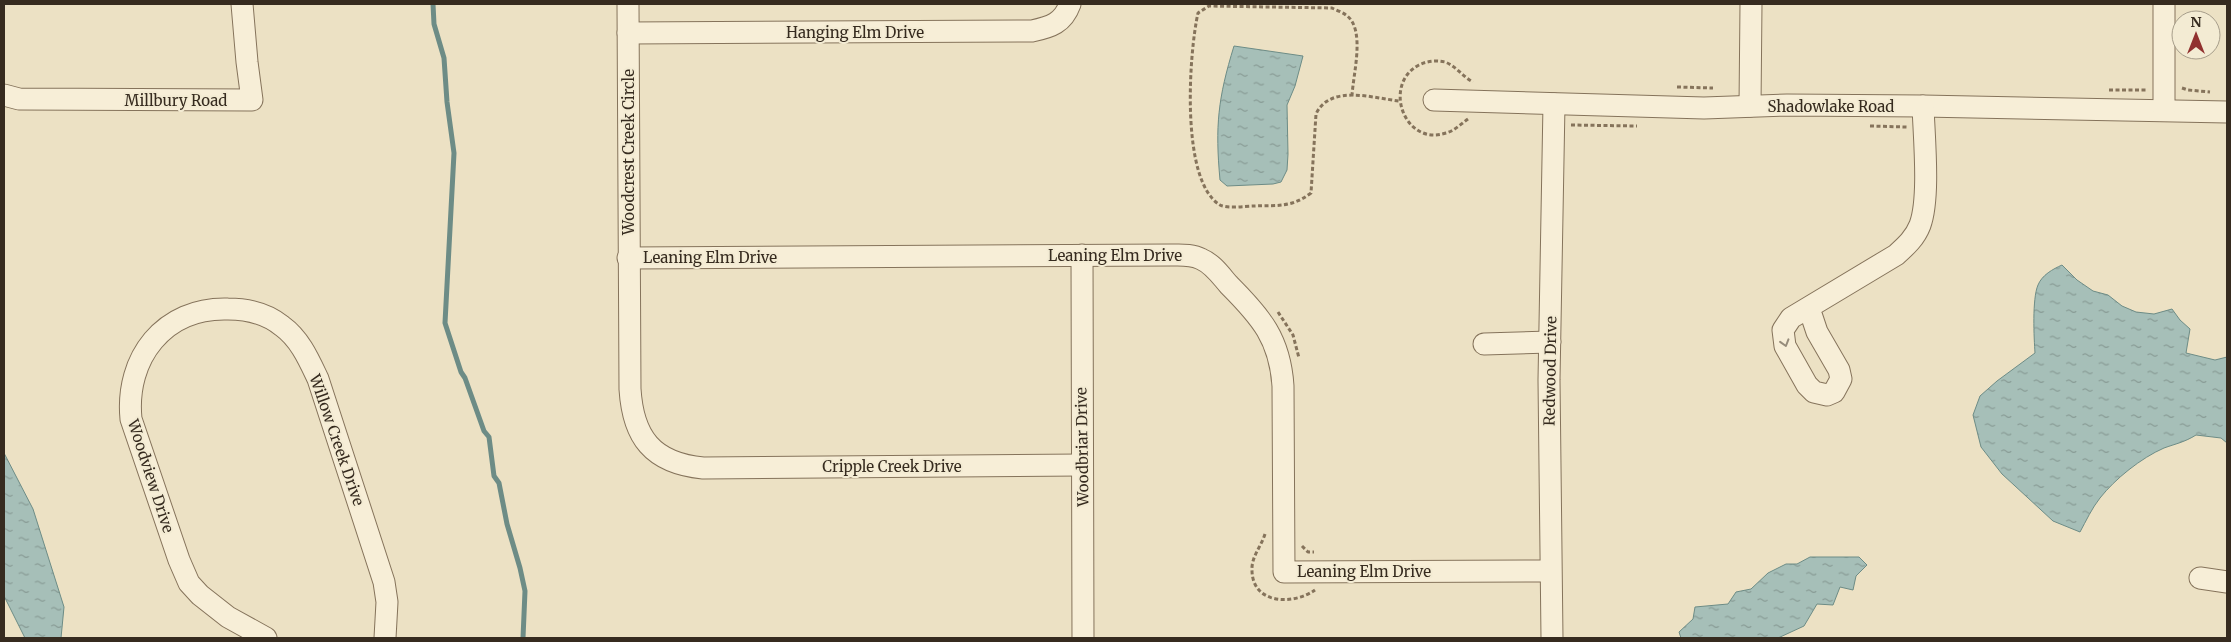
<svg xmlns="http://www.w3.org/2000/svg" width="2231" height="642" font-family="Merriweather,serif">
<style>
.water{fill:url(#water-ripples);stroke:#6d8c86}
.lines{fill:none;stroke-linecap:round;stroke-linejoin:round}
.stream{stroke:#6d8c86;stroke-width:5}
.minor-casing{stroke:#85735b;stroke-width:23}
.path{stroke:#85735b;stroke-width:3;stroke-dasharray:4 2.5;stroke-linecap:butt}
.minor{stroke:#f7eed7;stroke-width:21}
.oneway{stroke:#968c7b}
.labels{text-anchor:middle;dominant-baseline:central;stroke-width:4;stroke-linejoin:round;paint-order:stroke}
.street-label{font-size:15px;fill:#362b1f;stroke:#f3ebd3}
</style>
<defs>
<pattern id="water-ripples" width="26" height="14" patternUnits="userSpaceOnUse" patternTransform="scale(1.25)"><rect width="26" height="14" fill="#a6bfb8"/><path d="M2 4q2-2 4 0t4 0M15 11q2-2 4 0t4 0" fill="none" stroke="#889b95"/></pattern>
</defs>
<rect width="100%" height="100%" fill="#ece1c4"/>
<g class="water">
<path d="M1234,46L1303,56L1295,86L1287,105L1288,154L1287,170L1281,182L1273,184L1227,186L1220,180C1215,126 1218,98 1234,46Z"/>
<path d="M2062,265L2077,280L2093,291L2108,295L2122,306L2136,312L2154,314L2172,309L2180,320L2190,329L2186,353L2215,360L2227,357V443L2221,438L2196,435C2185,442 2175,444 2164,448C2141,458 2115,479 2100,498C2092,508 2086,521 2080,532L2053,521L2002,474L1981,447L1973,415L1980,396L1997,381L2035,353C2034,338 2032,299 2038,285C2042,275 2053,269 2062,265Z"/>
<polygon points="4,453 33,509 64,607 61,638 25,638 4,596"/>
<polygon points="1810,557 1859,557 1867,565 1856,576 1853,590 1840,587 1833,605 1817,604 1804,626 1778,638 1681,638 1679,632 1693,619 1695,607 1728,604 1736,592 1751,589 1768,573 1786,564 1797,564"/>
</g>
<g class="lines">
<polyline class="stream" points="433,4 434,24 444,58 447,102 454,153 445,323 461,372 465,378 484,431 489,437 494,476 499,483 507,524 520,568 525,591 523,638"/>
<defs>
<g id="minor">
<path d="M628,4L630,389C633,437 652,463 703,468L1081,465"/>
<path d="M628,33L1032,31C1051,27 1063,23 1070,4"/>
<polyline points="4,95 19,99 252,100 247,62 242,4"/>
<polyline points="1434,100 1704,108 1787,105 1923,106 2227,112"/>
<polyline points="1750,106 1751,4"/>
<polyline points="2164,110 2164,4"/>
<polyline points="1082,255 1083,638"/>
<path d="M628,258L1171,255C1181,255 1192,254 1201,259C1213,264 1221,276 1229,285C1261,317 1280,339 1283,386L1284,572L1550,571"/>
<path d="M1809,308L1817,332L1839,370L1841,379L1834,392L1827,395L1814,392L1807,385L1785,346L1783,330L1791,318L1896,255C1906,246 1915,238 1920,225C1930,198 1924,137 1923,106"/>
<polyline points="1484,344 1550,342"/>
<polyline points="2200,578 2227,582"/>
<path d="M266,638L228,617L200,595L189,583L179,560L131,419C125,358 164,307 228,309C247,309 267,314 282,326C300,339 309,360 318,379L384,582L387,602L385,638"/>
<polyline points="1552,638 1549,380 1554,104"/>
</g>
</defs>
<use href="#minor" class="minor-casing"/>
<g class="path">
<polyline points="1677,87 1713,88"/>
<polyline points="2182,88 2188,90 2210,92"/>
<polyline points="2109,90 2148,90"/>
<path d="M1352,96C1353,74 1366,29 1346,15C1342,12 1336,10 1332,8L1209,6L1198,13C1189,53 1180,181 1220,205C1228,209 1245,206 1254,206C1278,205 1291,208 1311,193L1316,114C1330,84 1373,98 1399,101"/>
<path d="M1468,119C1461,124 1454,131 1446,133C1404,147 1382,84 1419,65C1427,61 1436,60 1445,62C1456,66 1463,77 1473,82"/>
<polyline points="1571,125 1637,126"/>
<polyline points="1870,126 1907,127"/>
<polyline points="1278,312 1293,335 1299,358"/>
<path d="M1265,534C1261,547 1251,557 1252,571C1253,605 1294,605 1315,590"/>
<polyline points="1302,546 1308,552 1314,552"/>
</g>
<use href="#minor" class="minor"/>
</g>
<defs><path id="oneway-chevron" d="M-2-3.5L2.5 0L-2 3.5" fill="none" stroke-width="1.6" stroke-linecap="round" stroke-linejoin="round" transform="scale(1.25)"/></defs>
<use class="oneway" href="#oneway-chevron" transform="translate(1785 343) rotate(73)"/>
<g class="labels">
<g class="street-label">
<text x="855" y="32">Hanging Elm Drive</text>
<text x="176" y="100">Millbury Road</text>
<text x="1831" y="106">Shadowlake Road</text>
<text transform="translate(628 152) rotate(-90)">Woodcrest Creek Circle</text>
<text x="1115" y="255">Leaning Elm Drive</text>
<text x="710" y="257">Leaning Elm Drive</text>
<text transform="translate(1550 371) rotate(-89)">Redwood Drive</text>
<text transform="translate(337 440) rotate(71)">Willow Creek Drive</text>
<text transform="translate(1082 447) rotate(-91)">Woodbriar Drive</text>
<text x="892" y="466">Cripple Creek Drive</text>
<text transform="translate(151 476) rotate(72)">Woodview Drive</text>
<text x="1364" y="571">Leaning Elm Drive</text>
</g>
</g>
<rect width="2231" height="642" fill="none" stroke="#362b1f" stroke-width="10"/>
<g transform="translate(2196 35)"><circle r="24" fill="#f3ebd3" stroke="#a79e8b"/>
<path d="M0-4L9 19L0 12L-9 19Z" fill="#91312f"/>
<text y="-8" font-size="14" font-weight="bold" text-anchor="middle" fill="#362b1f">N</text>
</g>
</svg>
